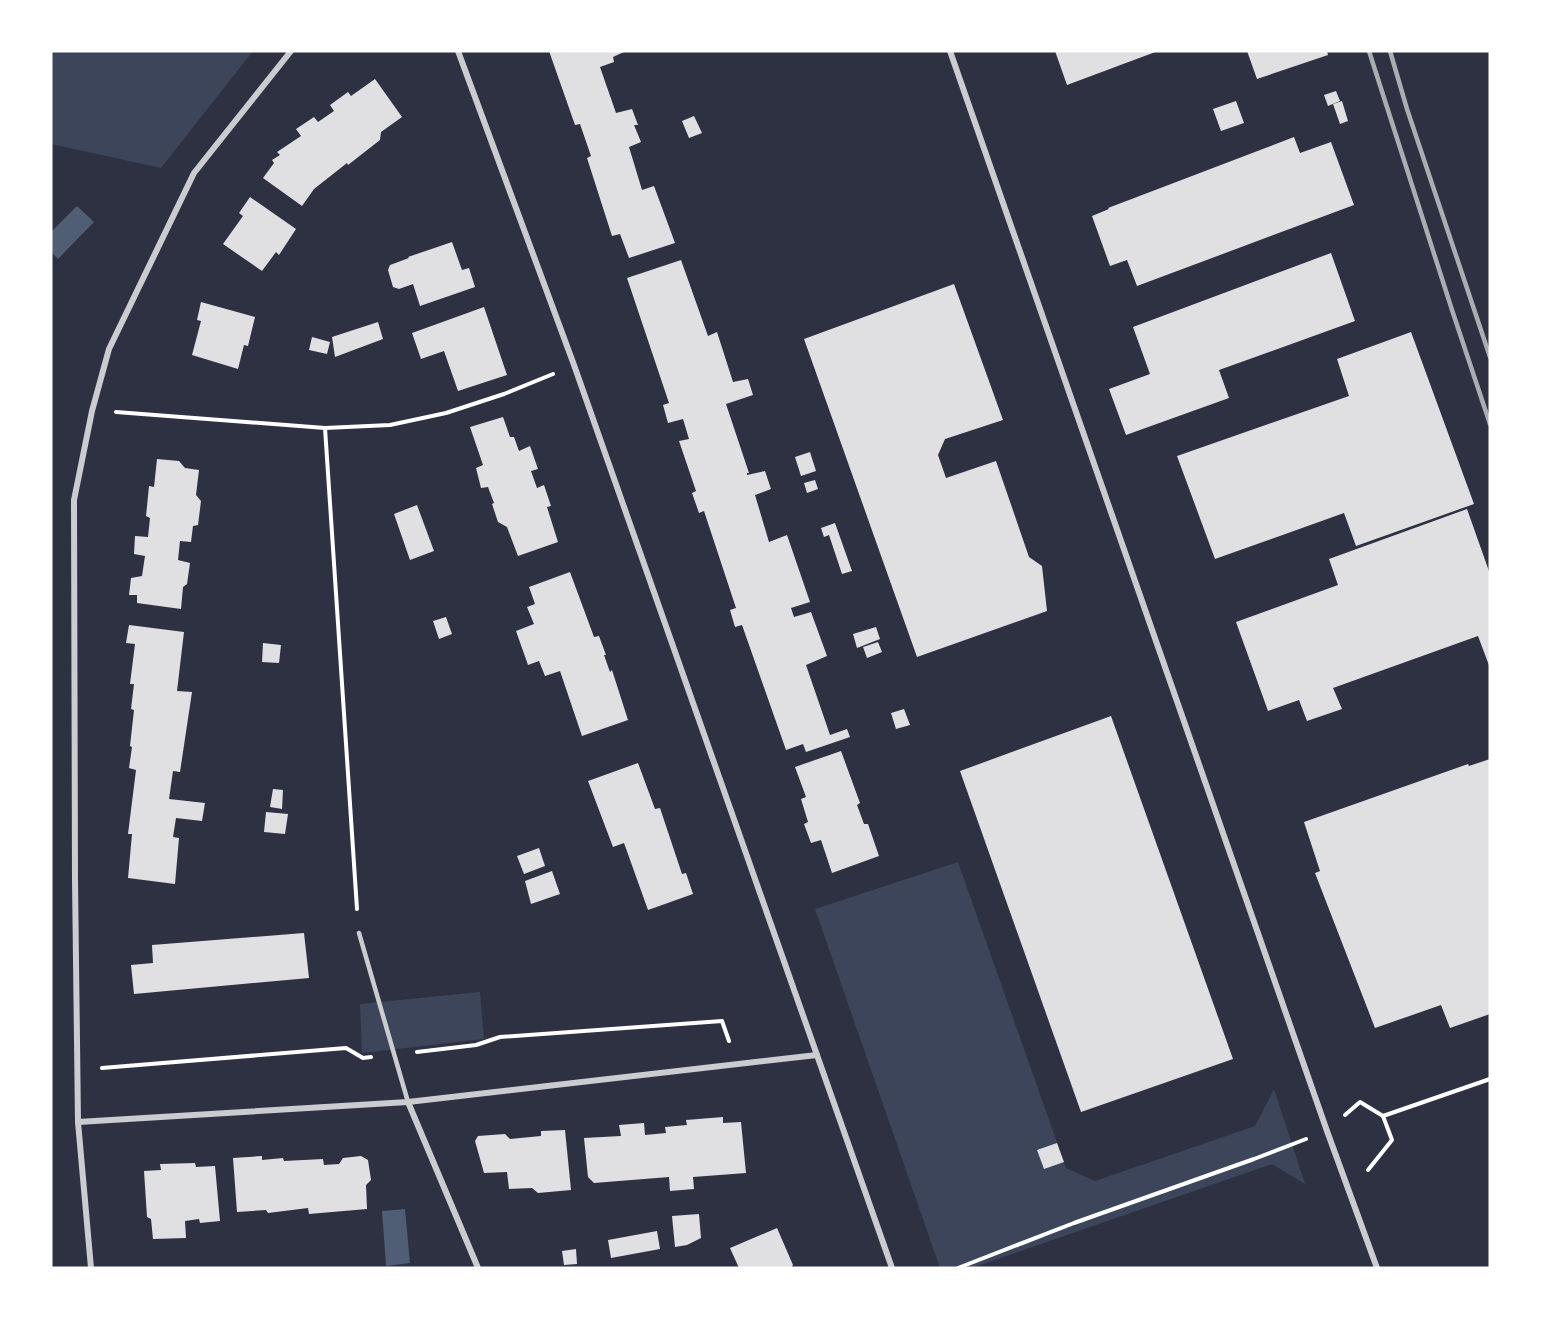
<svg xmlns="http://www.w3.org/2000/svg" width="1541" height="1319" font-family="Jost,sans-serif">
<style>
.green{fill:#3c4559}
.water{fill:#4f5d75}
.building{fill:#e0e0e3}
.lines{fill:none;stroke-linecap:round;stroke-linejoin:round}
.path{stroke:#fff;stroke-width:4}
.service{stroke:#caccd0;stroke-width:4.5}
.minor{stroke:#caccd0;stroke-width:6}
.rail{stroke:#abadb3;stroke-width:4.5}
</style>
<rect width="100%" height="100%" fill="#2d3142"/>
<g class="green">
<polygon points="51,51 253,51 161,168 51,144"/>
<polygon points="958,862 1066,1168 1095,1181 1255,1126 1274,1089 1305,1184 1272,1164 972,1268 940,1268 815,909"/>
<polygon points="480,992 484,1039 362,1053 360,1004"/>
</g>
<g class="water">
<polygon points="77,206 94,222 58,259 51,252 51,232"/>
<polygon points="405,1209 410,1263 386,1266 382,1211"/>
</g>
<g class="building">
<polygon points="549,51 626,51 613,57 614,62 600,67 616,113 632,109 638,125 634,125 641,142 629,147 642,190 654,186 675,243 629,258 620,234 612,236 587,158 591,156 580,124 575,125"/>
<polygon points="1055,51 1158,51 1067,85"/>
<polygon points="1247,51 1327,51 1328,55 1257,79"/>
<polygon points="375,79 402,117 381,132 380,140 348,165 347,163 314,189 302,206 263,178 274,163 272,160 280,155 277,152 301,136 296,129 314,117 318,122 334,111 330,105 348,92 351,96"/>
<polygon points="1336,91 1340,101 1328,106 1324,95"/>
<polygon points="1236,101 1244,123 1221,131 1213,109"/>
<polygon points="1342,101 1348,121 1340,124 1333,104"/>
<polygon points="694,116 702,133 689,138 682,121"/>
<polygon points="1294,137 1300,153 1331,142 1354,205 1137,286 1127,260 1110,266 1092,216 1109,209 1108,208"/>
<polygon points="250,197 296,229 279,255 276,252 262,271 223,244 243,216 239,213"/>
<polygon points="452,242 462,270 469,268 475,287 420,306 413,284 399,289 393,287 388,270 390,265 409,258 408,257"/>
<polygon points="1331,253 1355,321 1219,370 1229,398 1126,435 1109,389 1150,374 1133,327"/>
<polygon points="681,260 708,336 717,332 733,382 748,379 753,395 726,404 749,473 747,473 747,475 765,471 771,489 755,495 769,542 787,535 810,602 791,608 794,617 811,612 827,656 806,665 830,735 847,729 850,737 806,752 803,744 786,750 742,625 735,627 730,610 736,608 704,511 699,513 692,493 696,491 679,441 689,439 683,419 668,423 663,405 669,403 627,278"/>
<polygon points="954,284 1003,420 945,439 938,455 946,478 996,461 1029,557 1042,566 1047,611 917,657 804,339"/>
<polygon points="201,302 255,317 248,346 244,345 238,369 192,355 201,321 197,320"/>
<polygon points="484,307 507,375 458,391 444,351 421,359 412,333"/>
<polygon points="378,322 383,339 335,357 332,337"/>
<polygon points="1411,332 1474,504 1356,546 1344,513 1215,559 1177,456 1349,396 1337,359"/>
<polygon points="312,337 330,342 327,354 309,350"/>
<polygon points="503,417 510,437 514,437 519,451 530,446 538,469 531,471 537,488 544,485 551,506 547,507 558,542 518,556 507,527 498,522 492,504 494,503 488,487 481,488 476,468 483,465 470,427"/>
<polygon points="810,452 816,471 801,476 795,457"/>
<polygon points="157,459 179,461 185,468 199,470 196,495 201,501 198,525 193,526 191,542 180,541 178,560 190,563 187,584 183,587 181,609 137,603 137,595 129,595 131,578 142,576 145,556 134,554 135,536 148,537 150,518 146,516 149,486 154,487"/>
<polygon points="815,480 818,489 807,493 804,483"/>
<polygon points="417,505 434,551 410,560 394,514"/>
<polygon points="1467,509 1490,574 1490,668 1478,636 1333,688 1342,709 1307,721 1299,700 1268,711 1236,622 1338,585 1329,559"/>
<polygon points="835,523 852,571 842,574 829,535 824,537 821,528"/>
<polygon points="570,572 594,637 599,636 606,655 604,655 610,672 612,670 628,720 582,736 560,671 545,676 539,661 528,665 516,631 534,624 527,607 535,604 529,587"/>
<polygon points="446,617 452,634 439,639 433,621"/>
<polygon points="129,625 184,632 177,691 192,692 180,772 173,771 169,799 205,803 202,821 176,818 173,837 179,838 175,884 128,878 132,834 128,834 136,770 129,768 132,747 130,746 134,710 131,709 134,684 130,684 135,644 126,643"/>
<polygon points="876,627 880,639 857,648 853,634"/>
<polygon points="878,642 882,652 867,658 863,647"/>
<polygon points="263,643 281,645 279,663 262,662"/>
<polygon points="904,709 910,725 896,729 891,713"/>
<polygon points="1111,716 1233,1059 1081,1112 960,771"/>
<polygon points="841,751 860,803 857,805 864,824 868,824 879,856 832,873 821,840 811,843 804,824 808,822 801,799 806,797 795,767"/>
<polygon points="1490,759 1490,1014 1450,1028 1441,1005 1375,1028 1315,873 1320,871 1304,822 1468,764 1469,766"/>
<polygon points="638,763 655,809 660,808 682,874 686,873 693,894 648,910 624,843 613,847 588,781"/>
<polygon points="273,789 283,790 282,809 270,807"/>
<polygon points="266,812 288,814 285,834 264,832"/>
<polygon points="539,848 545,866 524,874 517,856"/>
<polygon points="552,871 560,894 531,904 525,881"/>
<polygon points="304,933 309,978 134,994 131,965 153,963 152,945"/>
<polygon points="723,1117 723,1123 741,1122 746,1173 693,1177 694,1189 670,1191 669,1177 594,1183 588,1177 584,1138 621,1136 619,1125 644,1123 645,1135 666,1133 665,1127 687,1125 686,1120"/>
<polygon points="565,1130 571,1190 538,1193 532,1188 509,1189 507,1172 484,1173 475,1141 478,1136 505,1134 510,1139 541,1136 541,1131"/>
<polygon points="1057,1143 1064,1162 1044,1169 1037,1150"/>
<polygon points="262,1156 262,1160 283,1158 284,1161 323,1159 324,1165 339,1164 343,1158 361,1156 368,1160 371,1180 366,1185 367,1209 309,1214 308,1208 268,1213 266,1210 237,1212 233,1158"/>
<polygon points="195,1163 196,1167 215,1166 220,1221 200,1223 199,1219 185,1221 186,1238 153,1239 151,1219 147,1217 144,1171 161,1170 160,1164"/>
<polygon points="699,1214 701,1238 687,1245 675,1247 672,1216"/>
<polygon points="777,1228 793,1265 791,1268 739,1268 730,1248"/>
<polygon points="657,1231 660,1249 611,1258 608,1240"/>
<polygon points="576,1249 577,1264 564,1265 562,1251"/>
</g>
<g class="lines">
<g class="path">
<polyline points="116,412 325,428 390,425 446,413 504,394 553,374"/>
<polyline points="325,428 357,909"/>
<polyline points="417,1052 476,1045 500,1037 722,1021 729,1041"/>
<polyline points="102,1068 346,1048 363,1058 371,1057"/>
<polyline points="1345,1115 1360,1102 1383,1116"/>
<polyline points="1368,1170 1392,1140 1383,1116 1490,1079"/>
<polyline points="958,1268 1074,1223 1254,1159 1306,1139"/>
</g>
<polyline class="service" points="359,933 408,1102"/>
<g class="minor">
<polyline points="458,51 574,365 892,1268"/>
<polyline points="950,51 1327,1131 1377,1268"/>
<polyline points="408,1102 478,1268"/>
<polyline points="78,1122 408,1102 817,1055"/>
<polyline points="91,1268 78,1122 75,880 74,500 92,411 109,349 194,173 291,51"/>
</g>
<g class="rail">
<polyline points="1369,51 1453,313 1490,424"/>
<polyline points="1390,51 1407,109 1490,357"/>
</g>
</g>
<rect width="1541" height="1319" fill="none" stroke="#ffffff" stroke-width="105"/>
</svg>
